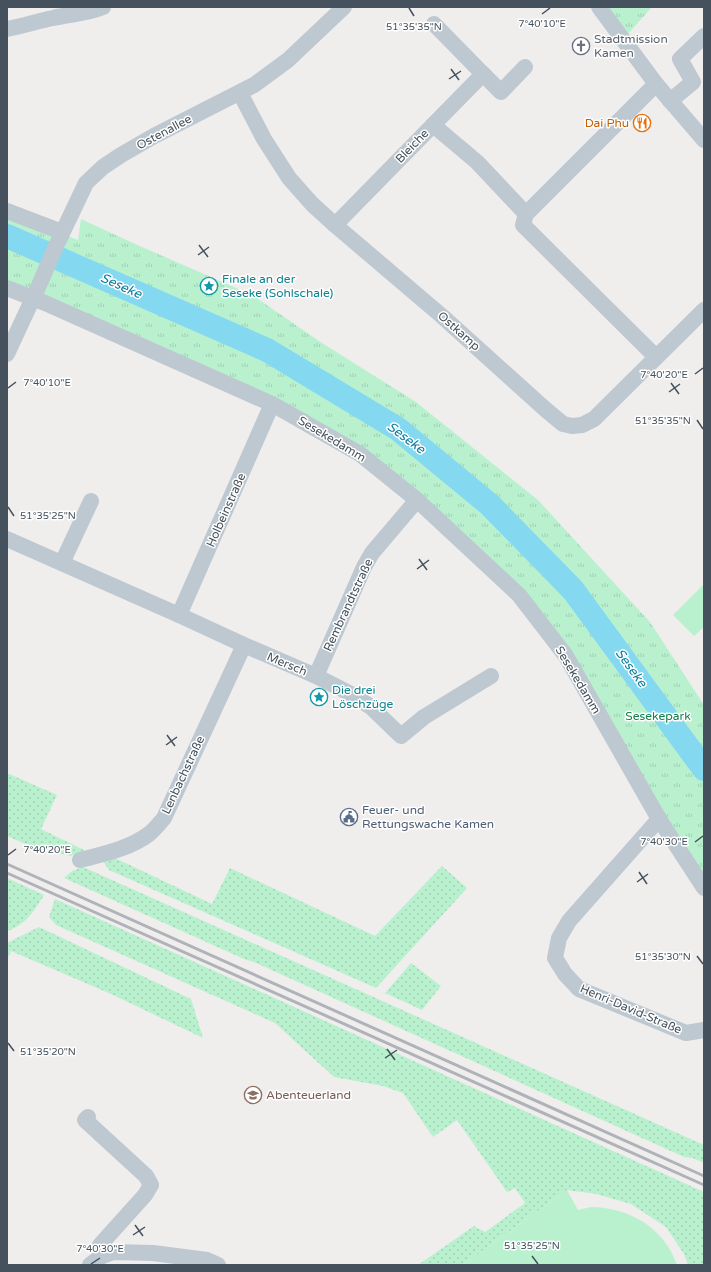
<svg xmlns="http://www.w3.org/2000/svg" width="711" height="1272" font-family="'Varela Round',sans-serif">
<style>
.grass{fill:url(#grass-dots)}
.park{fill:url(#park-tufts)}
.pitch{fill:#b9f1cf}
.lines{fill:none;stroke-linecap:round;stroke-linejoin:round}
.river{stroke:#84d9f0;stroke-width:24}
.minor{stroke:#bdc8d1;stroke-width:16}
.rail{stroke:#afb3b9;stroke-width:3}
.ticks{fill:none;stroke:#45515c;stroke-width:1.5}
.labels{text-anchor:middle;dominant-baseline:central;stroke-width:3;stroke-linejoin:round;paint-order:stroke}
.worship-label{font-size:12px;fill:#5b616d;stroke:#fff;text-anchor:start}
.food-label{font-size:12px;fill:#c56008;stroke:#fff;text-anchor:end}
.street-label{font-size:12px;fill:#45515c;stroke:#fff}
.culture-label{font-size:12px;fill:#0d838f;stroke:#fff;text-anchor:start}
.park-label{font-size:12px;fill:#12814b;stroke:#fff}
.service-label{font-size:12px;fill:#4e5e75;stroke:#fff;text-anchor:start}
.education-label{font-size:12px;fill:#785e54;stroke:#fff;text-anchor:start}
.water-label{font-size:13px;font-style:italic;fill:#067e9f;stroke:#fff}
.ticks-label{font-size:10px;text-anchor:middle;fill:#45515c;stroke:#fff;stroke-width:3;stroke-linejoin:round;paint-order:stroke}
</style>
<defs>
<pattern id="grass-dots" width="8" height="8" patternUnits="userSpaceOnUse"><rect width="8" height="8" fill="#b9f1cf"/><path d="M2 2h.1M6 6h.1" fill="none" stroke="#a0d0b4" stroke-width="1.8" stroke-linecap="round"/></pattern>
<pattern id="park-tufts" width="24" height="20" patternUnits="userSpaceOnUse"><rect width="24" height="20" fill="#b9f1cf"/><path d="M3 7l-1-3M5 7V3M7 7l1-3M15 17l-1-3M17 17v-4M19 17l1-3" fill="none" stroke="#a0d0b4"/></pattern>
</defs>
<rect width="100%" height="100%" fill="#f0eded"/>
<g class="grass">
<polygon points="7,773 57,795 41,829 86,851 70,856 23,843 7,836"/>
<polygon points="115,858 212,904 230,868 375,936 442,866 467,888 376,988 109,870 103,861"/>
<polygon points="83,867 704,1145 704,1163 693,1158 684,1157 254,962 244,959 64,878 72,871"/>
<path d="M7,878L44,895C33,912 27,924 7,931Z"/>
<polygon points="55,899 704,1192 704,1265 688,1265 684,1254 666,1227 631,1204 596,1194 567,1190 463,1265 418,1265 474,1226 485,1232 525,1203 515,1188 507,1192 457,1120 433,1137 403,1093 383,1086 334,1077 275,1023 56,925 49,917"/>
<polygon points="39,927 191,999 203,1038 111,994 11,951 7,960 7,943"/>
<polygon points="411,963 441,986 422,1010 385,993"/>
</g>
<g class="park">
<polygon points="609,7 652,7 628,34"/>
<polygon points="7,212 78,240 81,219 133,243 252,295 322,343 416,402 538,500 650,622 704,705 704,878 535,609 363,454 7,286"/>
</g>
<g class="pitch">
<polygon points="704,584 704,627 694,636 673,615"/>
<path d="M567,1190L578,1210C583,1209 589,1207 593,1207C624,1208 653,1222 669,1248C672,1253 675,1260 677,1265H463Z"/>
</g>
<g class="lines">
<polyline class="river" points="7,236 267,350 398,429 490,505 573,590 704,769"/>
<g class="minor">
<polyline points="599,7 656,84 704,140"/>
<path d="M7,29C23,26 38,21 53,18C70,14 87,14 103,7"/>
<polyline points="483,74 501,92 525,67"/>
<polyline points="240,93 264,139 289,178 312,204 335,225 443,317 545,409 563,424 572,426 582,425 594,419 704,310"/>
<polyline points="670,101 693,82 680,59 704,36"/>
<polyline points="433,125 483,74 434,24"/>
<polyline points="7,211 62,232"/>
<polyline points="335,225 433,125 477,162 526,214"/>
<polyline points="7,288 45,303 272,404 360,454 417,500 519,595 566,656 659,819 704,888"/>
<polyline points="7,354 40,283 57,244 86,183 103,167 121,155 154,136 254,85 288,60 344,7"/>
<polyline points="656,357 523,225 526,214 656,84"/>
<polyline points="7,539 179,615 244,645 316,676 353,695 371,707 401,736 424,717 491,676"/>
<polyline points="62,563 91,501"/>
<polyline points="179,615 272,404"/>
<polyline points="316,676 364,567 372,553 417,500"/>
<polyline points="659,819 569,921 559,938 555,958 565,974 579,989 686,1033 704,1030"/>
<path d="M80,860C103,854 129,849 149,834C154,830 159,824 164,818L244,645"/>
<polyline points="88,1117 85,1120 146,1176 151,1185 145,1195 100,1245 102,1256"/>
<polyline points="90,1265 102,1256 114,1252 153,1253 207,1260 218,1265"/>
</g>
<g class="rail">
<polyline points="7,864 704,1176"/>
<polyline points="7,873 704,1185"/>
</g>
</g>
<path class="ticks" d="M409,8L414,16M542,14L550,8M451,69L459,80M449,79L461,71M199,245L208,257M198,255L209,247M695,374L703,368M671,383L679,394M8,388L16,382M669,392L680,384M697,420L703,429M8,507L14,516M419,559L427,570M417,569L429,560M167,735L175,746M166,745L177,737M695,842L703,836M8,855L16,849M639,872L647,884M637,882L648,874M697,956L703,964M8,1043L14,1051M387,1049L395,1060M385,1058L397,1050M135,1225L143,1236M133,1235L145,1227M532,1256L538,1264M91,1264L100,1258"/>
<defs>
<symbol id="church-ring" viewBox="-11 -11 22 22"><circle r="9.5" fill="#fff" stroke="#6b7280" stroke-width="1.5"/><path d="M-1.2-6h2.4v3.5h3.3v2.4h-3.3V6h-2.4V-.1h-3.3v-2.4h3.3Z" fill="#6b7280"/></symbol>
<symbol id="restaurant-ring" viewBox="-11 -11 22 22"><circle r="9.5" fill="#fff" stroke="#e8710a" stroke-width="1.5"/><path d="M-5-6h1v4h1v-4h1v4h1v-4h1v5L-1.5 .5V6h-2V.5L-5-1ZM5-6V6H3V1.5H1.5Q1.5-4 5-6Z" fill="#e8710a"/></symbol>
<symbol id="sight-ring" viewBox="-11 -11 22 22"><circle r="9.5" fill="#fff" stroke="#0f9aa8" stroke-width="1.5"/><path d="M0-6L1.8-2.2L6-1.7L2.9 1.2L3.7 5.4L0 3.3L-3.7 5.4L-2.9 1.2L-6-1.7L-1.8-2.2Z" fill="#0f9aa8"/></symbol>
<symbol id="civic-ring" viewBox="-11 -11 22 22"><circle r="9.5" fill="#fff" stroke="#5c6f8a" stroke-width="1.5"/><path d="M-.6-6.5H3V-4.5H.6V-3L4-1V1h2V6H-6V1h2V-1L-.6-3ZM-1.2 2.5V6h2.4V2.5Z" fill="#5c6f8a"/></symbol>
<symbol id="school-ring" viewBox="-11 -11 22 22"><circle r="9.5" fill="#fff" stroke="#8d6e63" stroke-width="1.5"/><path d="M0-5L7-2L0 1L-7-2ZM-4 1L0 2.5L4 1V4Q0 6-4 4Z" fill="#8d6e63"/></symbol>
</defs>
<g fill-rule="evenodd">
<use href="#church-ring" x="571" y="36" width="20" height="20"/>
<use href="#restaurant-ring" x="632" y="113" width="20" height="20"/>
<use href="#sight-ring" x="199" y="276" width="20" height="20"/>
<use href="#sight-ring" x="309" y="687" width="20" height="20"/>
<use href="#civic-ring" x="339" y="807" width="20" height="20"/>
<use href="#school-ring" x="243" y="1085" width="20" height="20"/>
</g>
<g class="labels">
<g class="worship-label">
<text x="594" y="39">Stadtmission<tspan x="594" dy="14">Kamen</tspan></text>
</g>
<g class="food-label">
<text x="629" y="123">Dai Phu</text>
</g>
<g class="street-label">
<text transform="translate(164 132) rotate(-28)">Ostenallee</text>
<text transform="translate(412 146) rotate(-46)">Bleiche</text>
<text transform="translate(459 331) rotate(42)">Ostkamp</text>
<text transform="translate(332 439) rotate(31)">Sesekedamm</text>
<text transform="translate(226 510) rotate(-66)">Holbeinstraße</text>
<text transform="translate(348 605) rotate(-65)">Rembrandtstraße</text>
<text transform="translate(287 664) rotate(23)">Mersch</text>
<text transform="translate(578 680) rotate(59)">Sesekedamm</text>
<text transform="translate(183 775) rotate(-65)">Lenbachstraße</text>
<text transform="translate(631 1009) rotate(23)">Henri-David-Straße</text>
</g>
<g class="culture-label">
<text x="222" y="279">Finale an der<tspan x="222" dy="14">Seseke (Sohlschale)</tspan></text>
<text x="332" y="690">Die drei<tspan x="332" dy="14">Löschzüge</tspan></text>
</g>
<g class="park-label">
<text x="658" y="716">Sesekepark</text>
</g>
<g class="service-label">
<text x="362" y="810">Feuer- und<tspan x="362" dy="14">Rettungswache Kamen</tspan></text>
</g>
<g class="education-label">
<text x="266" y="1095">Abenteuerland</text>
</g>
<g class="water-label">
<text transform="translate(121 286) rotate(24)">Seseke</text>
<text transform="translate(406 438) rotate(37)">Seseke</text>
<text transform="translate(631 668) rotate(54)">Seseke</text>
</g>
</g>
<g class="ticks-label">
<text x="542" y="27">7°40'10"E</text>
<text x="414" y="30">51°35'35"N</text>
<text x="664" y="378">7°40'20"E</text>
<text x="47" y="386">7°40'10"E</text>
<text x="663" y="424">51°35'35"N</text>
<text x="48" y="519">51°35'25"N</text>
<text x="664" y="845">7°40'30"E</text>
<text x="47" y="853">7°40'20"E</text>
<text x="663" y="960">51°35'30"N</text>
<text x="48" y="1055">51°35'20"N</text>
<text x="532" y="1249">51°35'25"N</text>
<text x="100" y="1252">7°40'30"E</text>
</g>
<rect width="711" height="1272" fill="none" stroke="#45515c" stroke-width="16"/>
</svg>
